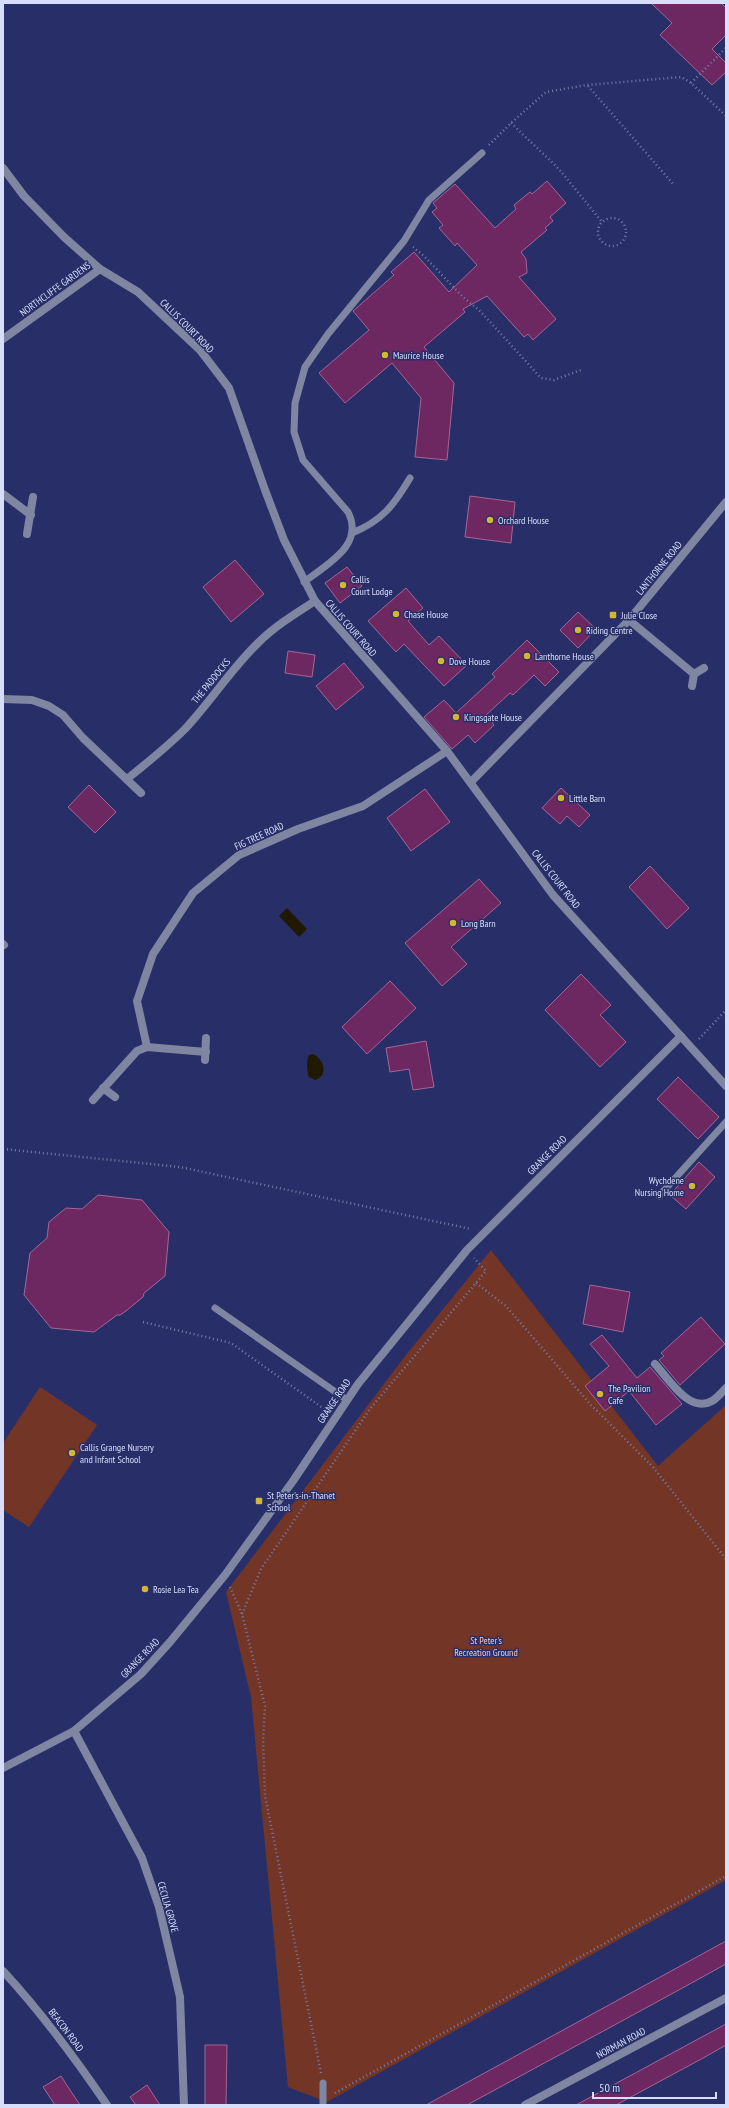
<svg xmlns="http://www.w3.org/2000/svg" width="729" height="2108" font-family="'PT Sans Narrow',sans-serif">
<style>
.green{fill:#733526}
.water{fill:#211800}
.building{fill:#6d2862;stroke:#a26796}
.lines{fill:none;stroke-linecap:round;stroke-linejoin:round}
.path{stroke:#747ba8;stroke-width:2.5;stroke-dasharray:1 3;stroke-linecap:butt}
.service{stroke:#7f86a2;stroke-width:7}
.minor{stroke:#7f86a2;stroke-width:8}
.tertiary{stroke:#7f86a2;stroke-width:8}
.poi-dot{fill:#d5b534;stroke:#282f68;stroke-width:1.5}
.labels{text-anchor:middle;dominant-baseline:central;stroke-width:3;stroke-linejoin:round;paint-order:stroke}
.street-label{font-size:10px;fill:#d7defa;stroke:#282f68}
.poi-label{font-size:10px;fill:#d7defa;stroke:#282f68;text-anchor:start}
.park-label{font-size:10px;fill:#fdcabd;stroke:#282f68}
</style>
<rect width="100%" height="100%" fill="#282f68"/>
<g class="green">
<polygon points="491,1250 658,1466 726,1405 726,1880 327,2102 288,2087 251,1697 226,1592 406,1355"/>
<polygon points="40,1387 97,1425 29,1527 3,1510 3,1443"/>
</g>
<g class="water">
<polygon points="287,908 307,929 299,937 279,916"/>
<path d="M313,1054C324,1059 329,1076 315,1080L309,1077C307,1071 306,1060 309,1055Z"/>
</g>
<g class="building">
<polygon points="651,3 721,3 726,8 726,35 712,49 726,63 726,72 712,85 660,35 672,23"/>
<polygon points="547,181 566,203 550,217 553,221 545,228 547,230 521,252 526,259 527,273 519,277 556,319 533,340 528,334 524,337 487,296 463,309 465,312 424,347 454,383 447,460 415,457 421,398 392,363 345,403 319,373 369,330 353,311 394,275 391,272 414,252 449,292 477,265 457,243 455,246 439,228 443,225 432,212 437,208 433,203 455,184 495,228 516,209 514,205 530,192 532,194"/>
<polygon points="470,496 515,502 511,543 465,537"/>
<polygon points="235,560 264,594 231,622 203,587"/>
<polygon points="347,567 362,586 340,603 325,583"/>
<polygon points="406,588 423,608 408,621 429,645 439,636 467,665 444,686 404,644 396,652 368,621"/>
<polygon points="578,612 596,629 578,648 560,630"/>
<polygon points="527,640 559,672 545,686 534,675 513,695 510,693 486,715 494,725 475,743 468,735 452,749 424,717 444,700 456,713 495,677 492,674"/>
<polygon points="288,651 315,655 312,677 285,673"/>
<polygon points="344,663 364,687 336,710 316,686"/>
<polygon points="89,785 116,812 95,833 68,807"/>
<polygon points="561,788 590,815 579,827 567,816 560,824 542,808"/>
<polygon points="425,789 450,822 411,851 387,818"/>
<polygon points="650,866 689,908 667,929 629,887"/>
<polygon points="479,879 501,903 451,947 467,964 442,986 405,943"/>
<polygon points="581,974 611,1005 600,1015 626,1042 600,1067 545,1010"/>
<polygon points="390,981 416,1008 367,1054 342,1027"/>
<polygon points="426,1041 434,1087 413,1090 409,1069 390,1072 386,1048"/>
<polygon points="678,1077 719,1117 698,1139 657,1099"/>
<polygon points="699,1162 715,1177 686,1209 670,1195"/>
<polygon points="98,1195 142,1200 169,1232 165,1276 144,1293 143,1297 126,1311 120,1315 117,1315 94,1332 51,1328 24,1295 30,1253 47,1238 49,1222 66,1208 82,1209"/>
<polygon points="590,1285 630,1292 623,1332 583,1324"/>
<polygon points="701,1317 725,1344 680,1385 659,1360 664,1356 661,1353"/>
<polygon points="602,1335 637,1378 650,1367 682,1404 656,1425 629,1391 605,1411 585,1386 609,1366 590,1344"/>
<polygon points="726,1941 726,1964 655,2003 467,2105 426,2105"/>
<polygon points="726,2024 726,2045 705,2057 616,2105 576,2105"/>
<polygon points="205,2045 227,2045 226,2105 205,2105"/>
<polygon points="61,2076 68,2087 80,2105 55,2105 43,2087"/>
<polygon points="147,2085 160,2105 136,2105 130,2097"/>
</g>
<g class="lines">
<g class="path">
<polyline points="691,83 726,48"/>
<polyline points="588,86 674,185"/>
<polyline points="511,123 559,169 602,222"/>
<polyline points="489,145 511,123 546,92 587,85 681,77 691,83 726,116"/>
<circle cx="612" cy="232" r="14"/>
<polyline points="413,247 424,256 462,296 481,312 541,378 554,380 581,370"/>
<polyline points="699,1039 726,1010"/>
<polyline points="3,1149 180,1167 471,1229"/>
<polyline points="476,1283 506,1306 590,1404 652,1466 726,1559"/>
<polyline points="143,1322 231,1343 327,1411"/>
<polyline points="230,1587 242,1614 265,1706 263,1740 265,1796 321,2073"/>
<polyline points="242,1614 261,1569 370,1409 486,1271 474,1258"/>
<polyline points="335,2093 726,1876"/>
</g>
<g class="service">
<path d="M352,533C382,521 394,505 410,478"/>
<path d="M304,582C327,564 365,545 348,512L303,460L294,432L295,403L305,367L328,334L404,241L429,200L482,153"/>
<polyline points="659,1196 726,1122"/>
<polyline points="215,1308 347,1400"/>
<polyline points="323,2083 323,2105"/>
</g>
<g class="minor">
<polyline points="3,339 100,269"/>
<polyline points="3,494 31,515"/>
<polyline points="27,534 33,497"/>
<polyline points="629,620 694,674"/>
<polyline points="692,686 694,674 704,668"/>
<polyline points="3,699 32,700 49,706 63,715 83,738 141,793"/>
<path d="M127,779C147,763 167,747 185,729C211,701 231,669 258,643C275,626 295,614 315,601"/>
<polyline points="3,944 4,945"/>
<polyline points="147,1047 137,1001 153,954 193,893 239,855 298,829 363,806 447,751"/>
<polyline points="205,1060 206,1038"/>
<polyline points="103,1088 115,1097"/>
<polyline points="93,1100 137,1051 147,1047 206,1052"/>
<path d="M655,1364C668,1378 689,1414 712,1401C717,1398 722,1392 726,1388"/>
<polyline points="74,1731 142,1858 159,1907 180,1997 184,2105"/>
<polyline points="525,2105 726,1998"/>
</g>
<g class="tertiary">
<polyline points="3,168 24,196 64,237 100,269 138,292 200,350 229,388 265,490 284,540 315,601 447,751 553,895 726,1086"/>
<polyline points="471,782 629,620 726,502"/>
<polyline points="3,1768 74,1731 141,1674 170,1642 225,1575 293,1481 358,1384 467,1250 681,1036"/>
<path d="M3,1971C42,2013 75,2058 107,2105"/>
</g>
</g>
<g class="poi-dot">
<circle cx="385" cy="355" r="4"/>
<circle cx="490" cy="520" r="4"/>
<circle cx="343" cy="585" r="4"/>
<circle cx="396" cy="614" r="4"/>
<rect x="609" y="611" width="8" height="8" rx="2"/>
<circle cx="578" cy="630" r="4"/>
<circle cx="527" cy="656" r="4"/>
<circle cx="441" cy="661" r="4"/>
<circle cx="456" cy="717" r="4"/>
<circle cx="561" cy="798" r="4"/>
<circle cx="453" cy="923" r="4"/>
<circle cx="692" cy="1186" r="4"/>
<circle cx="600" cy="1394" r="4"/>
<circle cx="72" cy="1453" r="4"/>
<rect x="255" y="1497" width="8" height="8" rx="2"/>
<circle cx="145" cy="1589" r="4"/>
</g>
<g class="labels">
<g class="street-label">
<text transform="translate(55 289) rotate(-36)">NORTHCLIFFE GARDENS</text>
<text transform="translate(187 326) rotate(45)">CALLIS COURT ROAD</text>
<text transform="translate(659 568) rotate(-51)">LANTHORNE ROAD</text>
<text transform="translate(351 628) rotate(49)">CALLIS COURT ROAD</text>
<text transform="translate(211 681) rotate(-51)">THE PADDOCKS</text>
<text transform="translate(259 836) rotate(-25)">FIG TREE ROAD</text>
<text transform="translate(556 879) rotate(52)">CALLIS COURT ROAD</text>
<text transform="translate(547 1155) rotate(-45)">GRANGE ROAD</text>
<text transform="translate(334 1401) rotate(-56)">GRANGE ROAD</text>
<text transform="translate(140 1658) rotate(-46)">GRANGE ROAD</text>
<text transform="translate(168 1907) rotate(74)">CECILIA GROVE</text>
<text transform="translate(66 2030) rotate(53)">BEACON ROAD</text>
<text transform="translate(621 2043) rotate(-28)">NORMAN ROAD</text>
</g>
<g class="poi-label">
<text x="393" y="355">Maurice House</text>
<text x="498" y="520">Orchard House</text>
<text x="351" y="579">Callis<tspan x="351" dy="12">Court Lodge</tspan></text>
<text x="404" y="614">Chase House</text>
<text x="621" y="615">Julie Close</text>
<text x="586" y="630">Riding Centre</text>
<text x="535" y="656">Lanthorne House</text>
<text x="449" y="661">Dove House</text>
<text x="464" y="717">Kingsgate House</text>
<text x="569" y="798">Little Barn</text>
<text x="461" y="923">Long Barn</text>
<text x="684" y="1180" text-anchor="end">Wychdene<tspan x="684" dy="12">Nursing Home</tspan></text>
<text x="608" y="1388">The Pavilion<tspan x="608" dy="12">Cafe</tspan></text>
<text x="80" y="1447">Callis Grange Nursery<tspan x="80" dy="12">and Infant School</tspan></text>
<text x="267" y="1495">St Peter's-in-Thanet<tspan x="267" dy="12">School</tspan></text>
<text x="153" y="1589">Rosie Lea Tea</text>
</g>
<g class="park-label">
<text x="486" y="1640">St Peter's<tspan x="486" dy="12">Recreation Ground</tspan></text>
</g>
</g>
<rect width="729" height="2108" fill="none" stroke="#d7defa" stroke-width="8"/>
<path d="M593 2092v6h123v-6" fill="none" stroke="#d7defa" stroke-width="2"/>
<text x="599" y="2092" font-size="12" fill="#d7defa" stroke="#282f68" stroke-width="3" paint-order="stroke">50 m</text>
</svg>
